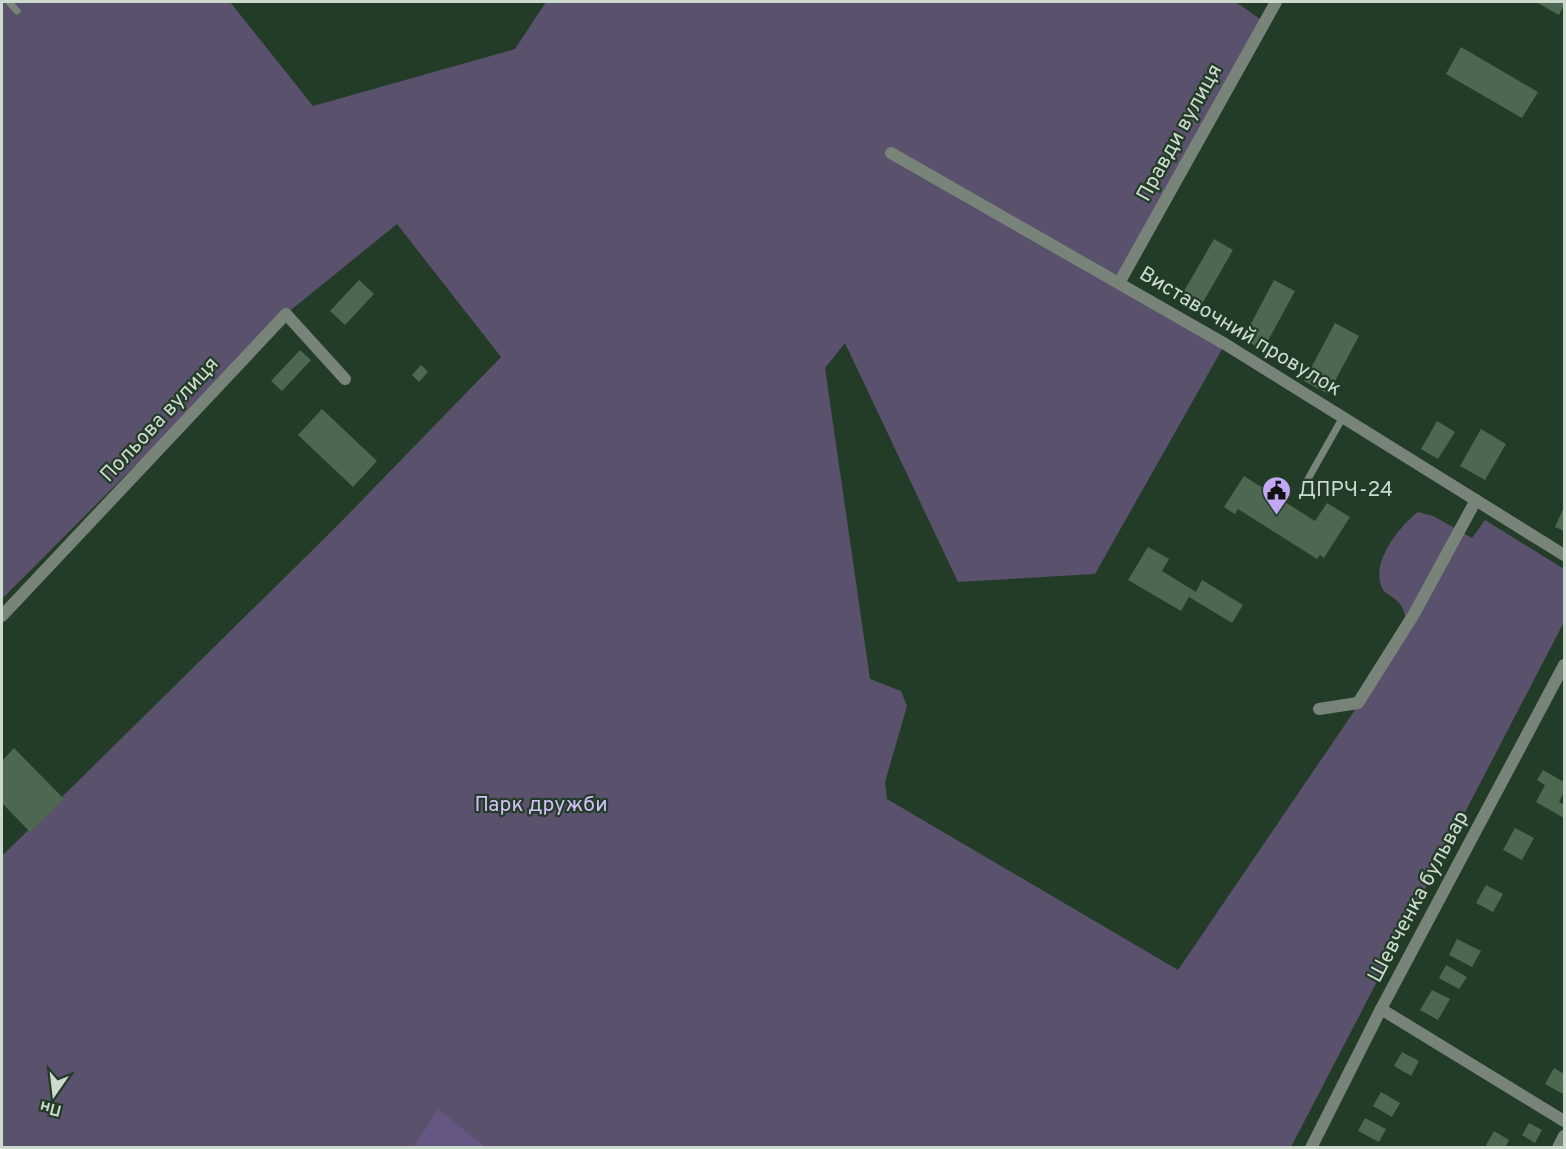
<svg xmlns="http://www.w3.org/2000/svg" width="1566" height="1149" font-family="Overpass,sans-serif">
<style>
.green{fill:#5a516d}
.water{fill:#665684}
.building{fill:#4d6750}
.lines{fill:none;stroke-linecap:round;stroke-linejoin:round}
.service{stroke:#78847a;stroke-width:7}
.minor{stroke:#78847a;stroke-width:12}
.labels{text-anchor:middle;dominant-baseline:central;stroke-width:4.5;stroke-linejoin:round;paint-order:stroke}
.street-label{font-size:21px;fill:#ccdbce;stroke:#233c27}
.poi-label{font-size:21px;fill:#ccdbce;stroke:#233c27;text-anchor:start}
.park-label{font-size:21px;fill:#d3c0fb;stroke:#233c27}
</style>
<rect width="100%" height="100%" fill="#233c27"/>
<path class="green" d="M2,2H230L313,106L515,49L546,2H1236L1264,22L1119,283L1225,344L1095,574L958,582L845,343L825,368L870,679L901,691L907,706L885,782L887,799L1178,970L1408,632C1406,621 1405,606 1395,599C1392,596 1386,594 1384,591C1367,567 1399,526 1418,512L1433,516L1472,538L1485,520L1564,569V622L1291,1147H2V856L336,527L501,357L397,224L286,314L2,599Z"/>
<polygon class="water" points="438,1109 485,1147 414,1147"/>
<g class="building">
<polygon points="1536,2 1564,2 1564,5 1559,15"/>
<polygon points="1461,47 1538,92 1522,118 1446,74"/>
<polygon points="1214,239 1233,250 1202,304 1183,293"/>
<polygon points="359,280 374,294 345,325 330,311"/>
<polygon points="1274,280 1295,291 1263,350 1243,339"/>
<polygon points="1335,323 1359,336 1328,394 1304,381"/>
<polygon points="300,350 311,360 282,391 271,381"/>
<polygon points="421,365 428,372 419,382 412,375"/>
<polygon points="322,409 377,461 353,487 298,435"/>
<polygon points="1437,421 1455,432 1438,459 1421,449"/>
<polygon points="1481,429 1506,444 1485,480 1460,466"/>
<polygon points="1244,476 1315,521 1327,503 1350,517 1324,558 1320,555 1317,559 1238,509 1235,514 1224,507"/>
<polygon points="1564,507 1564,531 1555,527"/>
<polygon points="1148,547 1169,559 1162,571 1196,592 1202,580 1243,605 1232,623 1189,597 1181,611 1128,580"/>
<polygon points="14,748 64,799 30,832 2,803 2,761"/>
<polygon points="1543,770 1564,782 1564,792 1559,802 1564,805 1564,818 1536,802 1545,785 1537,780"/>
<polygon points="1515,828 1534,838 1522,860 1503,850"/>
<polygon points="1486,885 1503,894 1493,912 1476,903"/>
<polygon points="1457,939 1481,951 1472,967 1449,955"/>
<polygon points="1446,965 1467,977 1459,989 1439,978"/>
<polygon points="1432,990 1450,999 1438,1020 1420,1010"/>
<polygon points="1402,1052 1419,1061 1411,1076 1394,1066"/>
<polygon points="1554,1068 1564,1074 1563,1094 1545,1084"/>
<polygon points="1381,1092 1400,1103 1392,1117 1373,1106"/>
<polygon points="1365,1118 1386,1129 1379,1142 1358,1131"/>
<polygon points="1529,1123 1542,1130 1535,1143 1522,1135"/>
<polygon points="1494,1131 1509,1140 1505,1148 1490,1148 1486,1145"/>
</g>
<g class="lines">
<g class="service">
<polyline points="9,2 17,11"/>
<polyline points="1308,479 1343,417"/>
</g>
<g class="minor">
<polyline points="891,153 1225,344 1564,555"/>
<polyline points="1119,283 1276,2"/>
<polyline points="2,616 286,314 345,379"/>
<polyline points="1319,709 1358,703 1414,614 1476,500"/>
<polyline points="1381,1009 1564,1121"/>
<polyline points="1311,1148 1381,1009 1564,665"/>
<polyline points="1558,1148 1564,1136"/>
</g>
</g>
<defs>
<symbol id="civic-pin" viewBox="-11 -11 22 30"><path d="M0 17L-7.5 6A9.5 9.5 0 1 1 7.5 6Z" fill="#c1a8f3" stroke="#233c27"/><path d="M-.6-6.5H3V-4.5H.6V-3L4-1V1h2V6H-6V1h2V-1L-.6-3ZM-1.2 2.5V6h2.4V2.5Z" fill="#111"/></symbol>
</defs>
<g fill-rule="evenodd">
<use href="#civic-pin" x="1260" y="474" width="33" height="45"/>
</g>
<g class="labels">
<g class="street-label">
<text transform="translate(1180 133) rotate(-61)">Правди вулиця</text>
<text transform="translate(1240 332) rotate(31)">Виставочний провулок</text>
<text transform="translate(160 420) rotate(-47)">Польова вулиця</text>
<text transform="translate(1419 897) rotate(-62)">Шевченка бульвар</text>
</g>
<g class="poi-label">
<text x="1298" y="490">ДПРЧ-24</text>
</g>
<g class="park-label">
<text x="541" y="805">Парк дружби</text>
</g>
</g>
<rect width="1566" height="1149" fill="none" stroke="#ccdbce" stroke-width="6"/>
<g transform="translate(54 1095) rotate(194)" stroke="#233c27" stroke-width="4.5" paint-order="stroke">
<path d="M0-4.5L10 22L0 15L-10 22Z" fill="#ccdbce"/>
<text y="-9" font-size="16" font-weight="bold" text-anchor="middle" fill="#ccdbce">Пн</text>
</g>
</svg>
